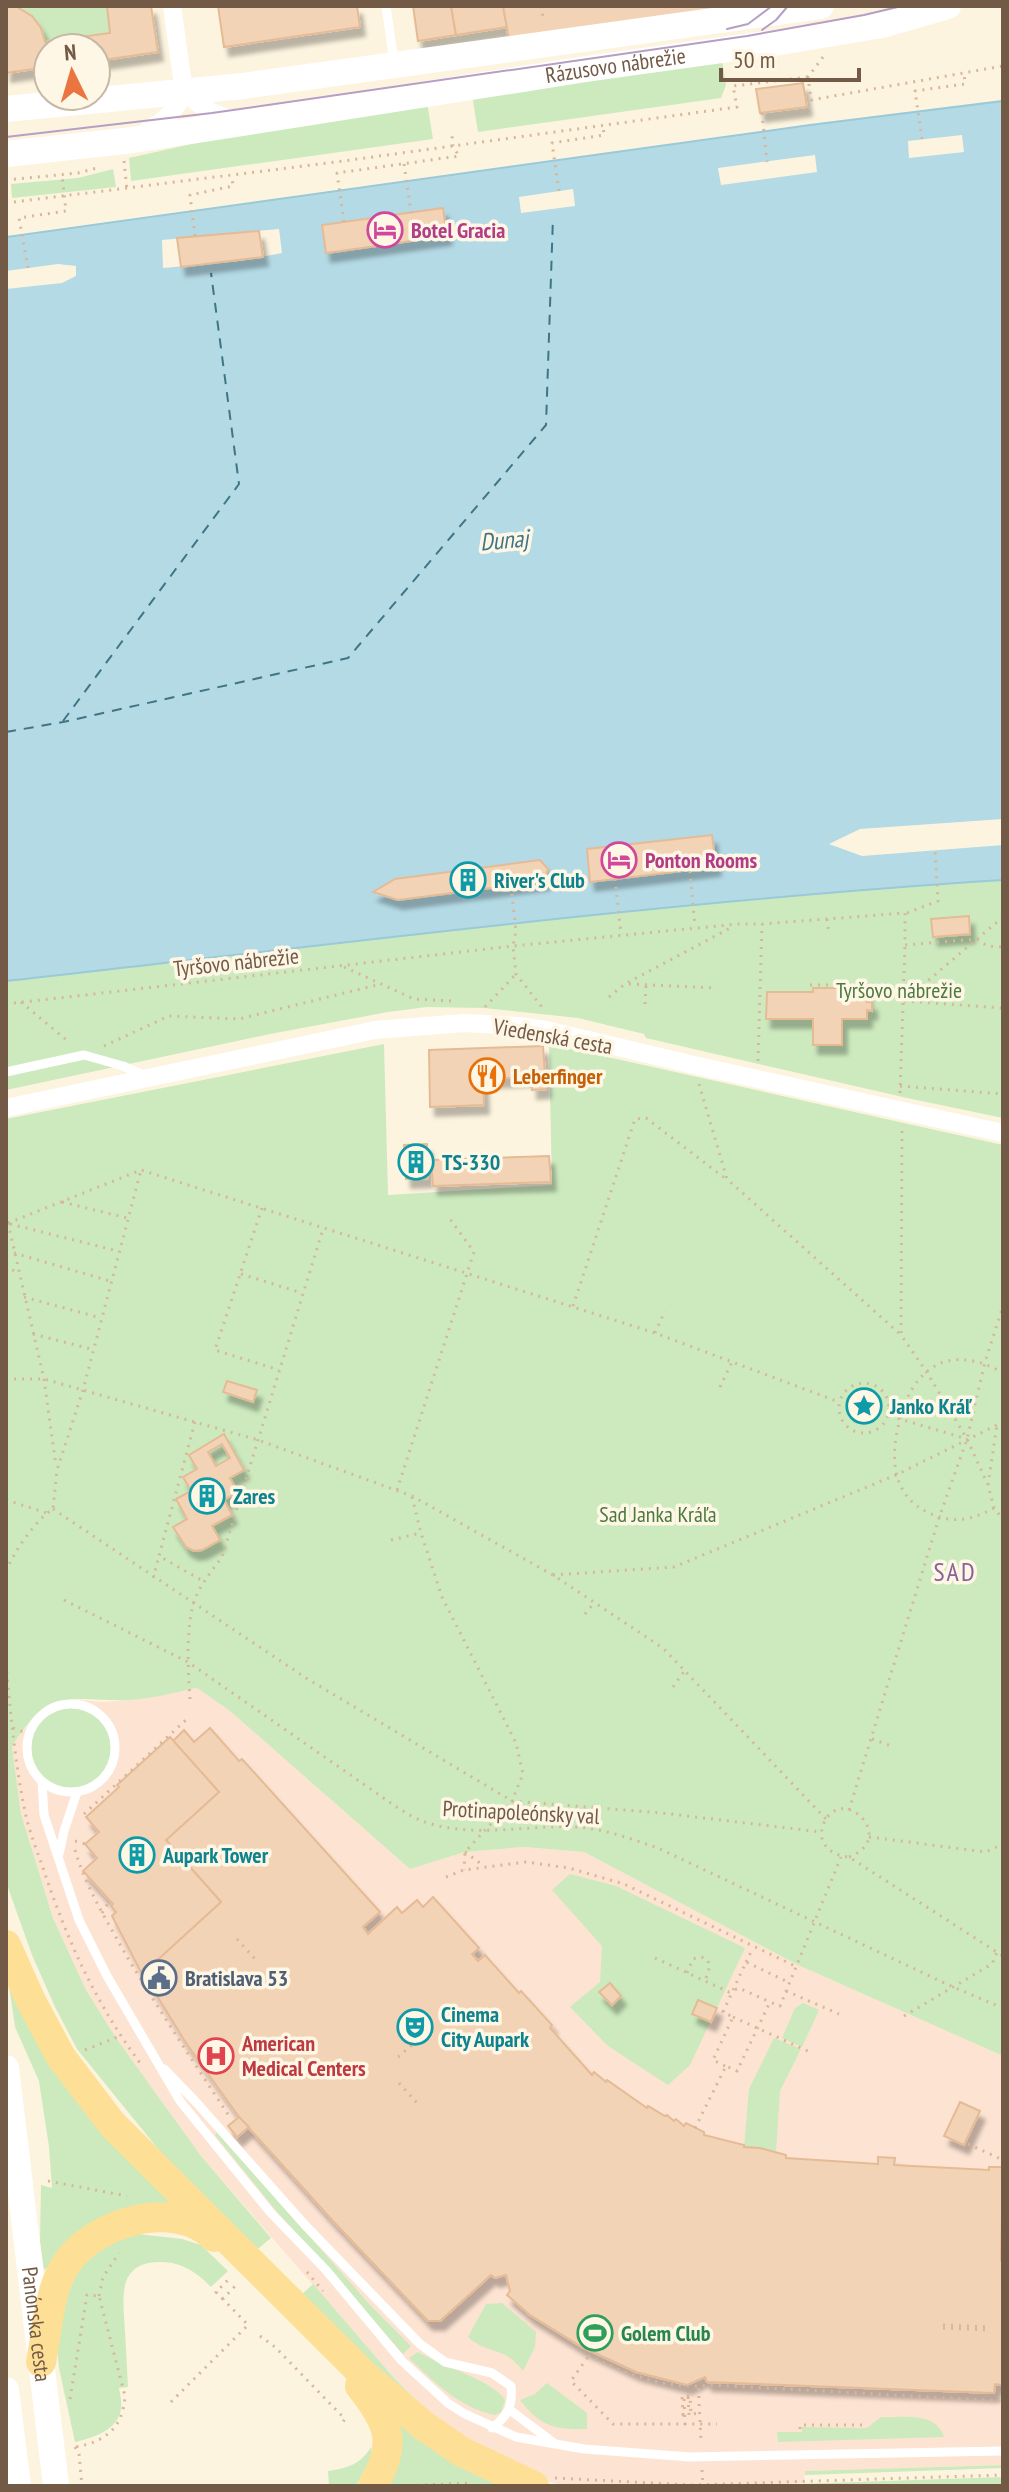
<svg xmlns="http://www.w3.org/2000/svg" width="1009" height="2492" font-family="'PT Sans Narrow',sans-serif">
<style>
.commercial{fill:#fde3d2}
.green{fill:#cceabe}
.water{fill:#b4dae6;stroke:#9ac9d8;stroke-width:2}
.pier{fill:#fdf4df}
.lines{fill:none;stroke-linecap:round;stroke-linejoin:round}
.ferry{stroke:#407587;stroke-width:2;stroke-dasharray:10 8;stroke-linecap:butt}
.building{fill:#f2d3b6;stroke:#e5bb96;stroke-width:2;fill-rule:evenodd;filter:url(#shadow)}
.path{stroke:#d7b79a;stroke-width:3;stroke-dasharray:2 6;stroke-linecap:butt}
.lane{stroke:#fff;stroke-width:9}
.street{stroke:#fff;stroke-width:18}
.secondary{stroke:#fff;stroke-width:26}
.primary{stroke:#fde095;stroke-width:30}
.tram{stroke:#b69ec5;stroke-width:2}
.labels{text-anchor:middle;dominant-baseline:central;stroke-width:7;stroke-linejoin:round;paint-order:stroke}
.street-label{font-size:22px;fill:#735a46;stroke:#fff7e5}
.hotel-label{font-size:22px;font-weight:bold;fill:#b23c85;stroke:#fff7e5;text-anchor:start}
.culture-label{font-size:22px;font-weight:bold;fill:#0d838f;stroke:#fff7e5;text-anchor:start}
.park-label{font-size:22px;fill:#4b793e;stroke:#fff7e5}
.food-label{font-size:22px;font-weight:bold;fill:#c56008;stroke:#fff7e5;text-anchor:start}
.service-label{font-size:22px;font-weight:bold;fill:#4e5e75;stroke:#fff7e5;text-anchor:start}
.health-label{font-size:22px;font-weight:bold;fill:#be3a42;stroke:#fff7e5;text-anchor:start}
.leisure-label{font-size:22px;font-weight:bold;fill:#27864d;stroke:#fff7e5;text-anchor:start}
.water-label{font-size:24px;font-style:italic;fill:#407587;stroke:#fff7e5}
.quarter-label{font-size:26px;letter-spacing:2px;fill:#896297;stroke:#fff7e5}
</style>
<defs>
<filter id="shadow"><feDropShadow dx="5" dy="9" stdDeviation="2" flood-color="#0004"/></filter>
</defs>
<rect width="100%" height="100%" fill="#fdf4df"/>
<polygon class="commercial" points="197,1688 230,1711 410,1869 465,1852 524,1847 584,1852 798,1965 1003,2056 1003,2465 805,2471 804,2483 744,2486 566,2486 520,2474 435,2419 394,2378 201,2156 116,2038 86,1990 53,1918 21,1814 12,1746 35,1715 51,1703 67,1699 102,1702 132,1700"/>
<g class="green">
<path d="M11,6H107L110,33L45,42C40,23 30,11 11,6Z"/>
<polygon points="722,60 726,85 721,98 478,132 472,95"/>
<polygon points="427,102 433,139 131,181 129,158 271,126"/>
<polygon points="113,169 116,187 12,198 11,184 78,178"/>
<path d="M1003,880V1118L907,1098L646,1038L644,1034L578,1018L484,1008L427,1007L388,1012L270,1034L6,1090V981C338,944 670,901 1003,880Z"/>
<path d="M384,1044L388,1195L552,1185L549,1044L1003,1145V2056L798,1965L584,1852L524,1847L465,1852L410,1869L230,1711L197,1688C175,1692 152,1699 129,1700C106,1702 68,1694 49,1705C32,1714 23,1731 12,1746L21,1814L53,1918L86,1990L116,2038L201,2156L271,2238L253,2253L180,2176L77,2049L55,2007L32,1955L6,1882V1119Z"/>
<circle cx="71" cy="1748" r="40"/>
<polygon points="570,1874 616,1886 745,1948 690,2065 668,2085 608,2046 570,2007 600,1982 602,1946 552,1890"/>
<polygon points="7,1972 177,2208 60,2257 44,2270 40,2241 41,2185 52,2188 49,2147 39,2081 15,2027"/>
<polygon points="803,2003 819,2010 802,2047 782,2038 795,2008"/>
<polygon points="774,2038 801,2049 780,2091 776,2152 744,2147 749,2089"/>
<polygon points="217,2132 371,2306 411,2346 403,2354 278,2213 215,2135"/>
<path d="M129,2233L182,2239L201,2245L228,2271L211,2287C198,2273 181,2262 162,2262C116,2261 123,2298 125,2331C126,2350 127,2368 128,2387L119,2388C120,2394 122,2402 121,2408C119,2430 93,2438 75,2442L59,2368L56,2335L76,2268L90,2253Z"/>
<path d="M313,2284L394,2378L435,2419L491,2460C413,2425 356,2359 297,2299Z"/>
<path d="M502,2303L536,2332L535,2347L523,2371C505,2346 488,2355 468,2337L486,2304Z"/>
<path d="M418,2352C439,2365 496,2382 505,2400L501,2412L495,2415C460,2408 434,2382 409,2358Z"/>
<path d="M547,2383L587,2413V2429C554,2430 540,2426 520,2400L535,2394Z"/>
<path d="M881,2417C902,2418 936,2411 944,2437L778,2442L777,2432H802V2427L867,2428Z"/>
<polygon points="398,2424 511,2486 386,2486"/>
<path d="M371,2447L372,2456L356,2486H329L328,2471C347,2468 360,2465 371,2447Z"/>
<polygon points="1003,2465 1003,2468 805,2475 805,2471"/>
<polygon points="1003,2477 1003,2486 744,2486"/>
</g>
<path class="water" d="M1003,101V880C670,901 338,944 6,981V237L810,125Z"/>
<g class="pier">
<polygon points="962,135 964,152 909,158 908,141"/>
<polygon points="815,155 817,172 721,185 718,168"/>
<polygon points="573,189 575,206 521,213 519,197"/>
<polygon points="279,229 282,253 240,261 163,268 162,240"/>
<polygon points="58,264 76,266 76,276 62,283 6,289 6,271"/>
<polygon points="1003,819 1003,845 862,856 829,844 860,829"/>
</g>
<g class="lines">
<g class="ferry">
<polyline points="63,721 239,484 211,273"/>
<polyline points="6,732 63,722 348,658 546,425 553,217"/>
</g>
</g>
<g class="building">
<polygon points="6,6 17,7 32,16 41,28 45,42 110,33 107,6 151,6 158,52 96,61 96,48 48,48 48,67 6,73"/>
<polygon points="218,6 357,6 360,27 224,47"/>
<polygon points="413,6 451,6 456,35 418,41"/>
<polygon points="451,6 503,6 507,27 456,35"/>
<polygon points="503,6 710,6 712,15 510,45"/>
<polygon points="803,83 807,107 760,113 756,89"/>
<polygon points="443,208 447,236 326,253 322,225"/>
<polygon points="259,231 263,257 181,267 177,238"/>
<polygon points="712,835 716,867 590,882 587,849"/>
<polygon points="540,860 548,869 544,881 398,900 373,892 395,879"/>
<polygon points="969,916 970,934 933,937 931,919"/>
<polygon points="813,988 842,988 842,992 867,993 867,1002 872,1002 872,1011 867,1010 867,1019 842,1019 842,1045 813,1045 813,1019 766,1019 767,992 813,992"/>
<polygon points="543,1046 546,1089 532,1090 532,1077 483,1079 484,1105 430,1107 429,1050"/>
<polygon points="427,1144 428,1178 406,1179 404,1145"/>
<polygon points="549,1156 551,1182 433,1186 431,1160"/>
<polygon points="227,1381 257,1390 253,1402 223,1392"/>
<path d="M224,1434L244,1470L230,1478L238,1492L224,1500L232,1515L212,1526L220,1540L202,1550L194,1551L186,1547L173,1527L187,1519L176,1499L191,1491L183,1477L197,1469L189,1455ZM222,1444L230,1458L216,1466L208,1452Z"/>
<polygon points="210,1728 239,1761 242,1759 380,1912 363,1927 368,1934 397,1907 402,1913 417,1900 423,1907 433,1897 479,1948 472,1954 478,1961 485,1955 519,1993 521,1991 552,2025 550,2028 592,2075 594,2072 606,2082 607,2080 647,2108 648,2106 665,2116 667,2115 674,2121 676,2119 684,2126 686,2123 704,2132 704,2135 744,2145 744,2147 760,2148 786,2155 786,2158 878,2164 878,2157 895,2158 894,2165 989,2170 989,2167 1003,2167 1001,2261 1003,2251 1003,2385 995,2384 994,2393 707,2382 705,2377 687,2385 636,2372 582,2347 530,2315 507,2295 510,2291 506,2275 495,2278 491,2275 440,2321 428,2321 333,2221 239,2117 186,2043 143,1973 221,1902 166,1840 219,1792 173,1741 184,1730 194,1742"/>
<polygon points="170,1737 219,1792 166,1840 221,1902 142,1974 112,1916 116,1912 111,1906 113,1904 83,1871 97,1858 85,1844 99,1832 86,1817 119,1787 117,1785"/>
<polygon points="610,1983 621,1996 612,2005 599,1992"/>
<polygon points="698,2000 717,2008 711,2022 692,2014"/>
<polygon points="960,2102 980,2111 964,2145 944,2136"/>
<polygon points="239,2117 249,2127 237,2137 228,2126"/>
</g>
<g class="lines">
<g class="path">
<polyline points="541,6 544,22"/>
<polyline points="823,57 808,77 811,100 1003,66"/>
<polyline points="6,75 14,72 13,86"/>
<polyline points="762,113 767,162"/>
<polyline points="922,139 915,91 965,84 964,72"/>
<polyline points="124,161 127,190"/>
<polyline points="404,164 411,213"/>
<polyline points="6,180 78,173 101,167"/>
<polyline points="559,191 552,143 604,135 603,125"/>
<polyline points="6,203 336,162 737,107 733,86 808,77"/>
<polyline points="344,222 337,173 459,156 453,146 452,136"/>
<polyline points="195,236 190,195 233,186 232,177"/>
<polyline points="28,268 19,218 66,211 62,175"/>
<polyline points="690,871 695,927"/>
<polyline points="615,879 621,935"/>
<polyline points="511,886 516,931 513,946 516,974 545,1011"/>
<polyline points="907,913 938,901 935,850"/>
<polyline points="827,919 829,934"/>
<polyline points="344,967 414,999 453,1001"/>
<polyline points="629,984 715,988"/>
<polyline points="810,985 878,985"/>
<polyline points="609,997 625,984 734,926"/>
<polyline points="904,1001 977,939 987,946 1003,947"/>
<polyline points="904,1001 1003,1008"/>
<polyline points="21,1002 70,1043"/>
<polyline points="6,1004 513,946 738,924 762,924 905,913 905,945 977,939 1003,917"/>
<polyline points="645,1004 646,985"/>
<polyline points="485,1007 516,974"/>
<polyline points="104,1046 169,1016 239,1019 381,984"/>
<polyline points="758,1061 762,924"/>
<polyline points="699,1084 727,1179 901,1335"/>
<polyline points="900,1086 1003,1094"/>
<polyline points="900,1093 905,945"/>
<polyline points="902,1131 901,1335 926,1371 967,1439 988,1485 994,1508 1003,1519"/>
<polyline points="62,1202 127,1218"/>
<polyline points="262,1208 215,1350 279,1370"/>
<polyline points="8,1223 141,1170 655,1333 839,1402"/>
<polyline points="8,1223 44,1379 56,1466"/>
<polyline points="10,1224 118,1251"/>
<polyline points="14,1253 110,1281"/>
<polyline points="6,1265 18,1274"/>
<polyline points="241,1274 302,1293"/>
<polyline points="24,1297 101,1318"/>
<polyline points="573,1306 635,1119 646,1118 726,1179"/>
<polyline points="655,1333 665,1311"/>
<polyline points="33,1334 91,1349"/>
<polyline points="6,1379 44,1379 258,1440 412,1496 553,1575 663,1648 826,1819"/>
<circle cx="864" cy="1408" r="25"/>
<polyline points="720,1387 732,1362"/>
<polyline points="890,1416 967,1439"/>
<polyline points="195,1422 159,1556 203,1581"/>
<polyline points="988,1485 997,1425"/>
<polyline points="397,1490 474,1252 450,1219"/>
<polyline points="412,1497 421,1533 442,1597 516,1743 523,1774 512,1801 465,1852 464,1870"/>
<polyline points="6,1500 47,1513"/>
<path d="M994,1508C973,1520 952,1524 929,1513C892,1496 890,1458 899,1423C912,1367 950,1342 1003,1373"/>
<polyline points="53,1509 306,1678 512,1801 662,1813 821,1832"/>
<polyline points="391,1540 421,1533"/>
<path d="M6,1571C14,1552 36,1519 53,1509L57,1470L83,1390L141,1170"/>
<polyline points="553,1575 674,1567 896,1475 1003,1422"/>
<polyline points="153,1578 159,1556"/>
<path d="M64,1600L188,1662L395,1806C403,1811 412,1817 422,1821C470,1839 525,1825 574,1827C603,1828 631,1839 658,1848L953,1987L1003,2008"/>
<polyline points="585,1614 595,1602"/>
<path d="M6,1664C11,1715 15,1766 26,1816C30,1833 37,1851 43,1868C67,1940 95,2002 140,2063"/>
<polyline points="673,1687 685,1670"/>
<path d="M190,1699C188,1668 186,1635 193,1605C198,1587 211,1572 222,1557L323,1229"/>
<polyline points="13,1728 29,1734"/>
<polyline points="872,1739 894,1747"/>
<polyline points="849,1810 939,1518 967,1439 985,1362 1003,1306"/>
<polyline points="84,1814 187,1719"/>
<polyline points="869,1837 986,1852 1003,1844"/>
<polyline points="75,1841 85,1844"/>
<path d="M75,1850C86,1888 107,1921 126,1955C159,2010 194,2063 229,2116"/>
<polyline points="465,1852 484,1866"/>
<path d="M849,1857C899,1838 842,1783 824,1823C815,1843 832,1856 849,1857L1003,1956"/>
<polyline points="446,1877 464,1870 526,1862 569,1868 624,1884 797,1967"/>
<polyline points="102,1913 110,1900"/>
<polyline points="237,1939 255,1959"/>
<polyline points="655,1958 729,1992 739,1988 770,2002"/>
<polyline points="746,1962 753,1948"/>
<polyline points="687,1973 693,1959 701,1957 707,1959 710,1966 705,1981"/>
<polyline points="786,1991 839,2014"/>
<polyline points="904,2016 992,1964 997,1952 1003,1952"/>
<polyline points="733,2017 812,2053"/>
<polyline points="85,2050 120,2036"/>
<polyline points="398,2057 412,2045"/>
<polyline points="725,2066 713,2060 733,2017 723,2012 746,1962 790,1983"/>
<polyline points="399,2083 417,2103"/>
<polyline points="695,2128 726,2066 737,2071 770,2002 780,2006 841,1857"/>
<polyline points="968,2144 1003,2160"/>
<polyline points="48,2181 127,2196"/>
<polyline points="307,2272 323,2291"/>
<polyline points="99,2296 103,2277 119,2253"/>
<polyline points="223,2299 216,2292 230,2278"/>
<polyline points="943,2325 990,2327"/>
<polyline points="943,2328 990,2330"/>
<polyline points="260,2336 275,2347 345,2419 342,2423"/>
<polyline points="592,2351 571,2381 613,2424 717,2424"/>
<path d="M588,2356C627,2374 667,2391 711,2385L1003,2401"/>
<polyline points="698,2380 701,2442"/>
<path d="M70,2399L87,2295L99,2296L125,2396C123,2428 105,2442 75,2447"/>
<polyline points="171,2402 248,2325 223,2299 236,2285"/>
<polyline points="685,2425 684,2397 688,2397 689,2415 683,2415 682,2396 690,2396 691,2414 700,2413"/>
<polyline points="800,2429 800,2425 867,2425"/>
<polyline points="75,2447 79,2454 82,2486"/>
<polyline points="702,2470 703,2486"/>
<polyline points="555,2478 691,2485 1003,2475"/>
<polyline points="401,2486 470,2483"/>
</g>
<g class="lane">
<polyline points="386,6 394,62"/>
<polyline points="6,1072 84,1055 123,1066 146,1076"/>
<circle cx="71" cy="1748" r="44"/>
<polyline points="42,1782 44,1815 79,1920 107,1976 180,2101 270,2212 325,2269 402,2361 449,2404 465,2414 516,2437 584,2449 690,2457 1003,2451"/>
<polyline points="59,1854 64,1831 77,1792"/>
<path d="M164,2069L195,2101L305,2225L420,2344L445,2362L492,2373L511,2386C513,2406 508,2416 492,2428"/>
<polyline points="510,2410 554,2443"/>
</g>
<g class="street">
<polyline points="172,6 184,92"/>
<path d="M184,92C200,106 215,117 237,120"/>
<path d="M139,136C158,124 176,114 184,92"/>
<polyline points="6,1108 375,1030 464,1023 519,1026 546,1030 694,1065 1003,1133"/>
</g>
<g class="secondary">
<polyline points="6,109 243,86 821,6"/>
<path id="s1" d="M6,154L133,140L586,69L780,42L882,25L948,6"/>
<path id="s2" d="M6,2068L56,2486"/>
<polyline points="6,2390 18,2486"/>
</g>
<g class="primary">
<polyline points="6,1945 31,2001 61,2057 112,2124 364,2375 424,2426 462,2452 534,2486"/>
<path d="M41,2362C47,2333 48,2298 62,2271C87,2223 174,2197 214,2237"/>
<path d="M360,2386C389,2422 398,2443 373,2486"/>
</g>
<g class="tram">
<polyline points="727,29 748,24 772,6"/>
<polyline points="762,30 776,20 788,6"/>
<polyline points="6,137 212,113 747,36 864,15 902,6"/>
</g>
</g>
<defs>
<symbol id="hotel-ring" viewBox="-11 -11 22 22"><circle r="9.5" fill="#fff7e5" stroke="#d1479c" stroke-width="1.5"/><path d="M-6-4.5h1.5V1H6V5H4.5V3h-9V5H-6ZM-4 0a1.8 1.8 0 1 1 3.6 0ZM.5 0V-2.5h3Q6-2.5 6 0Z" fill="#d1479c"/></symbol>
<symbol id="building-ring" viewBox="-11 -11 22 22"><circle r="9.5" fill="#fff7e5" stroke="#0f9aa8" stroke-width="1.5"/><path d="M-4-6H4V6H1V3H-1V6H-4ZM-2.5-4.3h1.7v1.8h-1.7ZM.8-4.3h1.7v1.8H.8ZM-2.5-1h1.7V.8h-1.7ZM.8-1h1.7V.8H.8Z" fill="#0f9aa8"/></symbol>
<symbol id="restaurant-ring" viewBox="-11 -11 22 22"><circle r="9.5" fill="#fff7e5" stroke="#e8710a" stroke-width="1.5"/><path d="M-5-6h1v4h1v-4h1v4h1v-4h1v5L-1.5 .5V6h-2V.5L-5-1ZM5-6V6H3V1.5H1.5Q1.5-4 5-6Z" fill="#e8710a"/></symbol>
<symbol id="sight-ring" viewBox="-11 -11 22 22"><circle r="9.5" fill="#fff7e5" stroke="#0f9aa8" stroke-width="1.5"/><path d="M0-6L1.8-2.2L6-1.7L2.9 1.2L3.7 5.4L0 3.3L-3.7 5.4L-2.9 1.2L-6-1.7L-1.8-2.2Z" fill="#0f9aa8"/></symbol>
<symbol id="civic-ring" viewBox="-11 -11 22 22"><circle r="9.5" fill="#fff7e5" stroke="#5c6f8a" stroke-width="1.5"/><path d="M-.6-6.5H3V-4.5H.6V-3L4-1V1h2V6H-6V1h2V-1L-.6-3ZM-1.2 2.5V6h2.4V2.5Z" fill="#5c6f8a"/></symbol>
<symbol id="theatre-ring" viewBox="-11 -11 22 22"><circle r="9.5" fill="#fff7e5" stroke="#0f9aa8" stroke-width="1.5"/><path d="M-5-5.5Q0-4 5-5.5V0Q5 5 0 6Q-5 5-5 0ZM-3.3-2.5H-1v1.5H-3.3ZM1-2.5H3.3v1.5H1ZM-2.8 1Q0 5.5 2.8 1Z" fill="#0f9aa8"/></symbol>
<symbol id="hospital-ring" viewBox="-11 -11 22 22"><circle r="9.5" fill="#fff7e5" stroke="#e0444e" stroke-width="1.5"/><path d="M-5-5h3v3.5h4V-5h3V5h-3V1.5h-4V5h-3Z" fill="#e0444e"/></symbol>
<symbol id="stadium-ring" viewBox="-11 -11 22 22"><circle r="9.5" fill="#fff7e5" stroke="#2e9e5b" stroke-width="1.5"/><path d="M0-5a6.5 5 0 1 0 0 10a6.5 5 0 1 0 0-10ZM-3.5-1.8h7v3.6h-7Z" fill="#2e9e5b"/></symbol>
</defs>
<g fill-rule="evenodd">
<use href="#hotel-ring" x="365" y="210" width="40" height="40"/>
<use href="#hotel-ring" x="599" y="840" width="40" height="40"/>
<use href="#building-ring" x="448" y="860" width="40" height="40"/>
<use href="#restaurant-ring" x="467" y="1056" width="40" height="40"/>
<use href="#building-ring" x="396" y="1142" width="40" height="40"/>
<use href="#sight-ring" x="844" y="1386" width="40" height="40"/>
<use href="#building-ring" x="187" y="1476" width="40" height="40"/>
<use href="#building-ring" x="117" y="1835" width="40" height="40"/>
<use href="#civic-ring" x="139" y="1958" width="40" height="40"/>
<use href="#theatre-ring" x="395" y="2007" width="40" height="40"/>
<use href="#hospital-ring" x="196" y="2036" width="40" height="40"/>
<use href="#stadium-ring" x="575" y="2313" width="40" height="40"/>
</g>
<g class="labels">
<g class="street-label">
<text stroke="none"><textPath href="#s1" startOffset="616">Rázusovo nábrežie</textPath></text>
<text transform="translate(236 962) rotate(-6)">Tyršovo nábrežie</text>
<text transform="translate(553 1036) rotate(10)">Viedenská cesta</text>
<text transform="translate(521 1812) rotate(3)">Protinapoleónsky val</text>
<text stroke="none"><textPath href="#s2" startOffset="258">Panónska cesta</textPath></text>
</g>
<g class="hotel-label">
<text x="411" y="230">Botel Gracia</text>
<text x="645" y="860">Ponton Rooms</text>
</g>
<g class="culture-label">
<text x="494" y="880">River's Club</text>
<text x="442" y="1162">TS-330</text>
<text x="890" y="1406">Janko Kráľ</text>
<text x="233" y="1496">Zares</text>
<text x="163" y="1855">Aupark Tower</text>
<text x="441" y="2014">Cinema<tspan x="441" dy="25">City Aupark</tspan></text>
</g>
<g class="park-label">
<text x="899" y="990">Tyršovo nábrežie</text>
<text x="658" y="1514">Sad Janka Kráľa</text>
</g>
<g class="food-label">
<text x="513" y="1076">Leberfinger</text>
</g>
<g class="service-label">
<text x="185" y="1978">Bratislava 53</text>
</g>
<g class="health-label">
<text x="242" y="2043">American<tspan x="242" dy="25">Medical Centers</tspan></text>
</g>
<g class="leisure-label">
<text x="621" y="2333">Golem Club</text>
</g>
<g class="water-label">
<text transform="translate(504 540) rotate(-5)">Dunaj</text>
</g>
<g class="quarter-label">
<text x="955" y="1571">SAD</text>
</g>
</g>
<rect width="1009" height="2492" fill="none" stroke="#735a46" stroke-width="16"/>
<g transform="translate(72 72) rotate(355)"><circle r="38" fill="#fff7e5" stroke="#c7b8a5" stroke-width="2"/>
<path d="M0-6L14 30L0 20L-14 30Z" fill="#ea7540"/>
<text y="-12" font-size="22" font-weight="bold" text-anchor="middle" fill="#735a46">N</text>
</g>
<path d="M721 68v12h138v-12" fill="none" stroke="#735a46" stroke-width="4"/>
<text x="733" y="68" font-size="24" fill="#735a46" stroke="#fff7e5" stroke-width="6" paint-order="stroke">50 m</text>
</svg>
